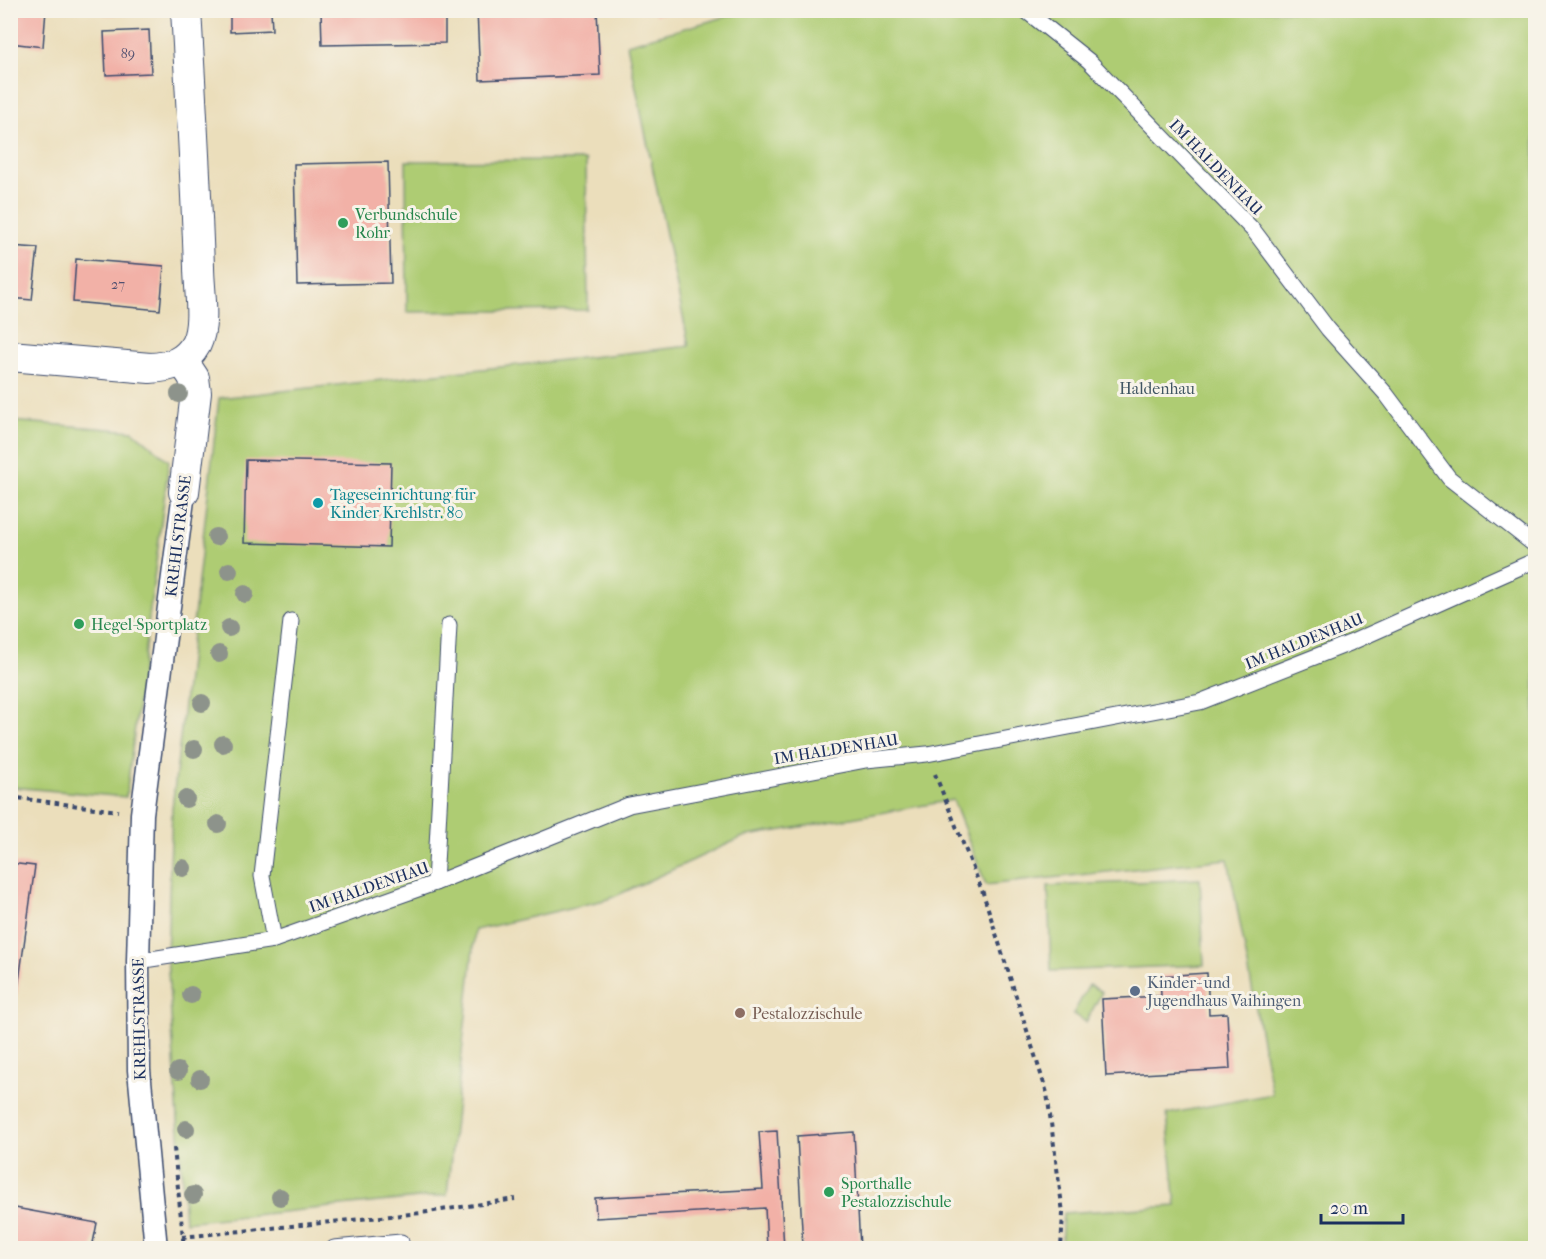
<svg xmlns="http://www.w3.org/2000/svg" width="1546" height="1259" font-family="'IM FELL French Canon',serif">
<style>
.green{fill:#aecc73;stroke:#647e68;stroke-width:1.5}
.building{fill:#f2b1a7}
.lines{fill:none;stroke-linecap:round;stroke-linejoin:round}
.service-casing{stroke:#3a496c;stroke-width:17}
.pedestrian-casing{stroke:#3a496c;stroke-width:25}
.minor-casing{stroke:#3a496c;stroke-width:32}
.path{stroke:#3a496c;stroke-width:4;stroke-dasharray:4.5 4.5;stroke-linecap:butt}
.service{stroke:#fff;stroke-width:15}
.pedestrian{stroke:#fff;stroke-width:22}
.minor{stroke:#fff;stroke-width:30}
.tree{fill:#8d938b}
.leisure-dot{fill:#2e9e5b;stroke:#f7f3e8;stroke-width:2}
.culture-dot{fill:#0f9aa8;stroke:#f7f3e8;stroke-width:2}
.service-dot{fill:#5c6f8a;stroke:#f7f3e8;stroke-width:2}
.education-dot{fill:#8d6e63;stroke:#f7f3e8;stroke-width:2}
.labels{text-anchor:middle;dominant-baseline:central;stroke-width:6;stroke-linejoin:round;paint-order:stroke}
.number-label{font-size:14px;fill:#515070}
.street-label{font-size:16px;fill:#1b2f5e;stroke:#f7f3e8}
.leisure-label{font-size:16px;fill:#27864d;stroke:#f7f3e8;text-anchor:start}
.park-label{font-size:16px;fill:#405663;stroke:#f7f3e8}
.culture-label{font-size:16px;fill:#0d838f;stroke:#f7f3e8;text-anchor:start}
.service-label{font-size:16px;fill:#4e5e75;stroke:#f7f3e8;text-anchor:start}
.education-label{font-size:16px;fill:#785e54;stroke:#f7f3e8;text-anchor:start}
</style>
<rect width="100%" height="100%" fill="#f7f3e8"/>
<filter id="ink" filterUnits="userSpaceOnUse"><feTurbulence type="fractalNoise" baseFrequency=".0167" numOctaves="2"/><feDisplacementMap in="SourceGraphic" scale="12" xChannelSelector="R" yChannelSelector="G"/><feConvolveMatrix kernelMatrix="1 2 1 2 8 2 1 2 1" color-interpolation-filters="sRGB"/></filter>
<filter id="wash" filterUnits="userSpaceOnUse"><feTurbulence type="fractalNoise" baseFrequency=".008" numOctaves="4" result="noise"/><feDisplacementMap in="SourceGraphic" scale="24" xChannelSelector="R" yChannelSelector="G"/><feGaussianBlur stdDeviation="1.35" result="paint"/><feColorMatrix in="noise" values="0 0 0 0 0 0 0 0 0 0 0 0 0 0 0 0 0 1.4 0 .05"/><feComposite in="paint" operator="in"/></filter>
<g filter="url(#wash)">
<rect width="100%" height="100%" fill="#ebdebb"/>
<g class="green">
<polygon points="750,10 1535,11 1535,1248 1061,1248 1063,1213 1176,1206 1167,1114 1272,1094 1228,859 986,885 953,800 743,837 609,899 475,930 447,1195 185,1222 167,956 172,809 219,398 689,346 627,44"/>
<polygon points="586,160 588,310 407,312 406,161"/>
<polygon points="11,421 133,431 169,461 126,797 11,787"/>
<polygon points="1200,879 1204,965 1051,971 1048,886"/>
<polygon points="1089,985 1102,992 1086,1022 1073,1014"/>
</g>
<g id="blocks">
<g class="building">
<polygon points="10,10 46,10 43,47 10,43"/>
<polygon points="103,10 148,10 148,14 104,15"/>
<polygon points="230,10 271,10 272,30 230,32"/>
<polygon points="321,10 445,10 445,43 322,45"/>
<polygon points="477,10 597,10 600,75 480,80"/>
<polygon points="654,10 672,10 672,12 655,15"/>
<polygon points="149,30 151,73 106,75 104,32"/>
<polygon points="388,162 391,283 297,285 294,164"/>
<polygon points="10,246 38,248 32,300 10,298"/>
<polygon points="76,259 164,266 160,310 73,302"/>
<polygon points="246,460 391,463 389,547 244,543"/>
<polygon points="10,863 35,866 17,995 10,994"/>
<polygon points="1207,973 1209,1014 1227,1013 1230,1069 1106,1076 1102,999 1161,996 1160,976"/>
<polygon points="10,1065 14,1065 12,1080 10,1080"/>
<polygon points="777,1131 784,1248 767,1248 765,1208 596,1218 595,1198 763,1189 759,1132"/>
<polygon points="854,1132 860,1248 803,1248 797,1136"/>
<polygon points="10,1207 97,1223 92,1248 10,1248"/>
</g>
</g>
</g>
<g filter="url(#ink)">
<use href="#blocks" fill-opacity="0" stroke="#3a496c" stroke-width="1.5"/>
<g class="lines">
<defs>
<g id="service">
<polyline points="1025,10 1089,61 1254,231 1328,329 1386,394 1449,478 1536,546"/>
<polyline points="435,883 449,625"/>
<polyline points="274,940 262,876 291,621"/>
<polyline points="138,961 274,940 435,883 629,805 866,760 927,754 1200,702 1350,643 1536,560"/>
<polyline points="334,1248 401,1242"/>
</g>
<polyline id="pedestrian" points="156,1248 139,1070 138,961 142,814 184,492"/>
<g id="minor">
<path d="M10,356L150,368C169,367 186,363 196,344C206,323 199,289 199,267C196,181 191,96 186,10"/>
<polyline points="182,360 194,378 196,393 184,492"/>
</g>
</defs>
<use href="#service" class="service-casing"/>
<use href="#pedestrian" class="pedestrian-casing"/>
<use href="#minor" class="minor-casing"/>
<g class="path">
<polyline points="935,774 983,893 1047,1093 1063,1213 1061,1248"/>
<polyline points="10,797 118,811"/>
<polyline points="174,1148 184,1248"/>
<polyline points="182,1237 421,1213 515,1199"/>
</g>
<use href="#service" class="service"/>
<use href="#pedestrian" class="pedestrian"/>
<use href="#minor" class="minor"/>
</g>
<g class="tree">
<circle cx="179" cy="394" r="9"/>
<circle cx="216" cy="537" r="9"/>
<circle cx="229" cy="571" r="9"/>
<circle cx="245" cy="594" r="9"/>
<circle cx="229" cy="628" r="9"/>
<circle cx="219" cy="654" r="9"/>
<circle cx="202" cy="703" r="9"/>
<circle cx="223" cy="744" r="9"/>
<circle cx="194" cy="749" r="9"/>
<circle cx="186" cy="799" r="9"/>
<circle cx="218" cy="824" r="9"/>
<circle cx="183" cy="868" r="9"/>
<circle cx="191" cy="995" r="9"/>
<circle cx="178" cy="1071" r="9"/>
<circle cx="200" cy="1079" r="9"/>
<circle cx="186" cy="1129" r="9"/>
<circle cx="193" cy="1195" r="9"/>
<circle cx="280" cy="1197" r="9"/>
</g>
</g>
<g class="leisure-dot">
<circle cx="343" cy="223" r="6"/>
<circle cx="79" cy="624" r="6"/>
<circle cx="829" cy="1192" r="6"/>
</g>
<circle class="culture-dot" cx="318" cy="503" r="6"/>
<circle class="service-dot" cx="1135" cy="991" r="6"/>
<circle class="education-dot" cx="740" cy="1013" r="6"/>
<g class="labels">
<g class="number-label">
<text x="128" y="53">89</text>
<text x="118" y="284">27</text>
</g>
<g class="street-label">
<text transform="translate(1216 167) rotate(46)">IM HALDENHAU</text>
<text transform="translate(178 536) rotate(-83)">KREHLSTRASSE</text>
<text transform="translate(1304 641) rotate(-22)">IM HALDENHAU</text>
<text transform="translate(836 749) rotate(-9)">IM HALDENHAU</text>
<text transform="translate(369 887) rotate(-19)">IM HALDENHAU</text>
<text transform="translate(139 1019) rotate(-91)">KREHLSTRASSE</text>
</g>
<g class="leisure-label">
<text x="355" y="214">Verbundschule<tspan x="355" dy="18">Rohr</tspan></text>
<text x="91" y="624">Hegel-Sportplatz</text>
<text x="841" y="1183">Sporthalle<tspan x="841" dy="18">Pestalozzischule</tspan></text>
</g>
<g class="park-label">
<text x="1157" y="388">Haldenhau</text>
</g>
<g class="culture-label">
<text x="330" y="494">Tageseinrichtung für<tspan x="330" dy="18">Kinder Krehlstr. 80</tspan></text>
</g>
<g class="service-label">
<text x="1147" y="982">Kinder- und<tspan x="1147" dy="18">Jugendhaus Vaihingen</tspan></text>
</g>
<g class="education-label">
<text x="752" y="1013">Pestalozzischule</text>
</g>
</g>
<rect width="1546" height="1259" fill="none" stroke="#f7f3e8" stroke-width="36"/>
<path d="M1321 1214v9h82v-9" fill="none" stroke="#1b2f5e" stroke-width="3"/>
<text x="1330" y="1214" font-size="18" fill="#1b2f5e" stroke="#f7f3e8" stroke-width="4.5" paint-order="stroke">20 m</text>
</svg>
